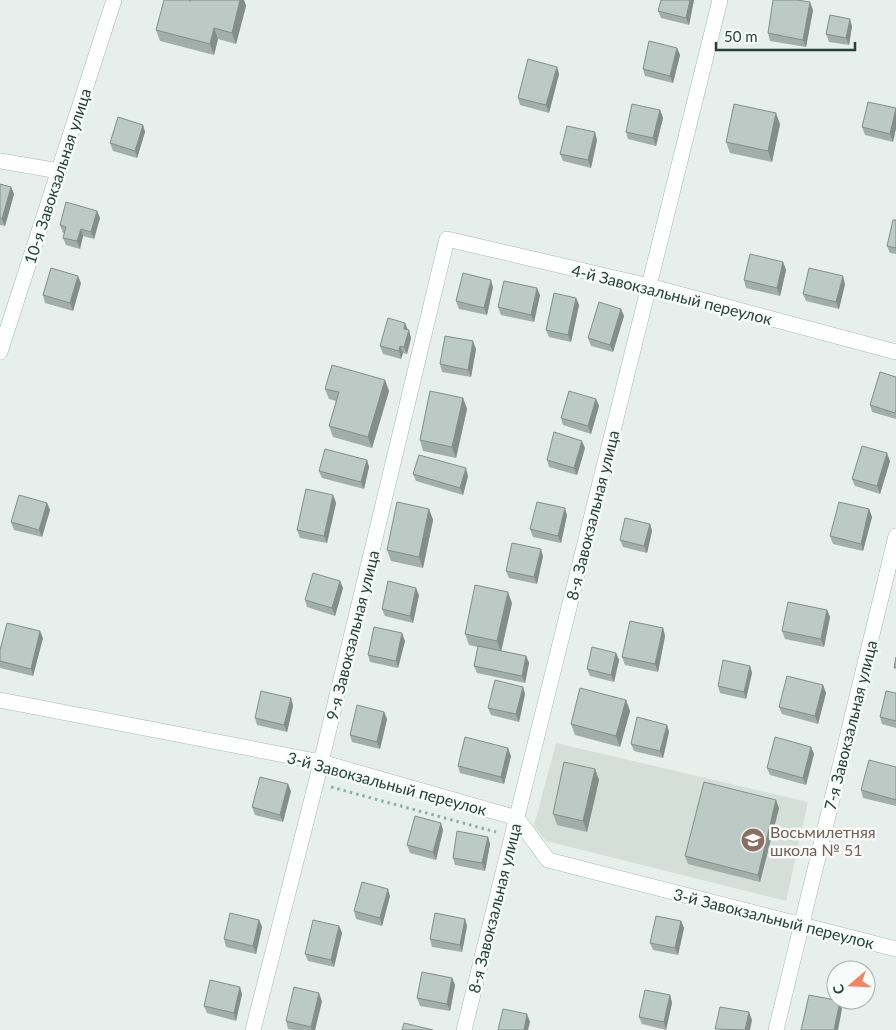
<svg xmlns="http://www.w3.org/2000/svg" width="896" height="1030" font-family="Lato,sans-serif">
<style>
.built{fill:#d4dfda}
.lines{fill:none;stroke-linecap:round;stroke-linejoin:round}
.street-casing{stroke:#a8b8b2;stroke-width:16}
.path{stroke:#86b3a5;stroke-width:3;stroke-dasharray:2.5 4;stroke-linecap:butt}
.street{stroke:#fff;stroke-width:15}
.wall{fill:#a1aea9}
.shaded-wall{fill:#838d89}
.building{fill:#bbcac4;stroke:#838d89}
.labels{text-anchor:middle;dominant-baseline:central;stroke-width:5;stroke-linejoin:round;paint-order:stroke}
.street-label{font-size:16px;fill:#24423a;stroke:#f7fbf9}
.education-label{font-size:16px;fill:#785e54;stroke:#f7fbf9;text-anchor:start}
</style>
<rect width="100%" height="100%" fill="#e6efeb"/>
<polygon class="built" points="556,743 808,802 786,901 546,841 534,826"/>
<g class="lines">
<defs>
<g id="street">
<polyline points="0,161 59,171"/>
<polyline points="0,352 114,0"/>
<polyline points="0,700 321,762 517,818 548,860 896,949"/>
<polyline points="253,1030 316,783 447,239 649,286 896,352"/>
<polyline points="464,1030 720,0"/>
<polyline points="776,1030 896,536"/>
</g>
</defs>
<use href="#street" class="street-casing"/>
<polyline class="path" points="331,787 496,832"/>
<use href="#street" class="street"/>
</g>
<g class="wall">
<polygon points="191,0 244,0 246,6 236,44 218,39 214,55 160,41 156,30"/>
<polygon points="694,0 689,25 661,18 658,11"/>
<polygon points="813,10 806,47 770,41 768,33"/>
<polygon points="852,26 849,45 829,42 826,34"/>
<polygon points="677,48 680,55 673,83 645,76 643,69"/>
<polygon points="557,67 559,74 549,113 520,105 518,98"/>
<polygon points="896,108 896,128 893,142 865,135 862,127"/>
<polygon points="660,110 663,118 656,146 628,139 626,132"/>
<polygon points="780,124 772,162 730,153 726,142"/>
<polygon points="143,125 145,132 137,158 113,151 110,143"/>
<polygon points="597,140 591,168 563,161 560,154"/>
<polygon points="0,184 11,187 14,194 5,226 0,225"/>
<polygon points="97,211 100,218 94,239 83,236 80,249 66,245 63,238 64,233 63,233 60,225"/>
<polygon points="896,220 896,254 890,253 887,246"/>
<polygon points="783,262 786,270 780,296 746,288 744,280"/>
<polygon points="81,283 73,311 45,303 43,295"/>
<polygon points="845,284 839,309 806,301 803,294"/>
<polygon points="493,287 487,315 459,309 456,301"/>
<polygon points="540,295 534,322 501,315 498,307"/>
<polygon points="576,298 579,305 571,342 549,337 546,330"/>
<polygon points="621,309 624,316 613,352 591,346 588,338"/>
<polygon points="408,330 411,338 407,354 403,353 401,359 383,354 380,346"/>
<polygon points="476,349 471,377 442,372 440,364"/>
<polygon points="896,377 896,419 872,412 870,405"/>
<polygon points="385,380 389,391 372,448 333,437 329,426 336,401 329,399 325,389"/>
<polygon points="463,398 467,409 456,458 423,451 420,440"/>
<polygon points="596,399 599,406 591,434 563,425 561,418"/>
<polygon points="585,448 577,475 549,467 547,460"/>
<polygon points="367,460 369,467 364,489 322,478 319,471"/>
<polygon points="890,461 880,494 855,486 852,479"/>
<polygon points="413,474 468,476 463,495 416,481"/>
<polygon points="333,495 336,503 327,543 300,538 297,530"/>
<polygon points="47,503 50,510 42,537 14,530 11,522"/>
<polygon points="429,509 433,520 423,568 391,561 387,550"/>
<polygon points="869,509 872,517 863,551 833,544 830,536"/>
<polygon points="567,515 561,543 533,537 530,529"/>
<polygon points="650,524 652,531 647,553 623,547 620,540"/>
<polygon points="543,556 537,584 509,578 506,571"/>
<polygon points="340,581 343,588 335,616 307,607 305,600"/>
<polygon points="419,595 413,623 385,616 382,609"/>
<polygon points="512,603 501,651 526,656 529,663 525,683 477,673 474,666 478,647 469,645 465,634"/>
<polygon points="827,610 830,617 824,647 785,639 782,631"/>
<polygon points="663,628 665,636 658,672 625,665 622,657"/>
<polygon points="43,638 33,676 0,668 0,650"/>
<polygon points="405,641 398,668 370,662 368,655"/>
<polygon points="616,653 619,660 614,682 590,676 587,669"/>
<polygon points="750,666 752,673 746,699 720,693 718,686"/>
<polygon points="823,685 826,693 818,724 782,714 779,707"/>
<polygon points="523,687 525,694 519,722 491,715 488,708"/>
<polygon points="896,693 896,728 882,724 880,717"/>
<polygon points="291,698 293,706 287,732 257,725 255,718"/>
<polygon points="626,700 630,711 620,747 575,735 571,724"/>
<polygon points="384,712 387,719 380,749 352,742 350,735"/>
<polygon points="667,725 669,732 663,758 634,751 631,744"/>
<polygon points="811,747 814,754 806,785 770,775 767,768"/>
<polygon points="511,756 504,784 460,773 458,766"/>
<polygon points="896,767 896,806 863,798 861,790"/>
<polygon points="595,769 599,780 587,832 557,825 553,814"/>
<polygon points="291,791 283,822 255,815 252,807"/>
<polygon points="779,808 760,882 688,864 685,856"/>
<polygon points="443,830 436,860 410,853 407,845"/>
<polygon points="488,837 490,844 485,871 455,865 453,858"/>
<polygon points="390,896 382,926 356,919 354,911"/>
<polygon points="465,919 467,926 462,952 432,947 430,939"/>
<polygon points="259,920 262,927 256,954 226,947 224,939"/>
<polygon points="681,921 684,928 678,955 653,950 650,943"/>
<polygon points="339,926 342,933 334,967 308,961 305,954"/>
<polygon points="452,978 455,985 450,1011 420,1006 417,998"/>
<polygon points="242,994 236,1021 207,1013 204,1006"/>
<polygon points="670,995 672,1003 666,1030 642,1024 639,1017"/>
<polygon points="322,1001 315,1030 294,1030 288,1029 286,1021"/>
</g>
<g class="shaded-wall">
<polygon points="240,0 244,0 246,6 236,44 232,33"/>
<polygon points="690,0 694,0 689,25 686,18"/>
<polygon points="810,2 813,10 806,47 803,40"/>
<polygon points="850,19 852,26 849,45 846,38"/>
<polygon points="214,28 218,39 214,55 210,44"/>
<polygon points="677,48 680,55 673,83 670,76"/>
<polygon points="557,67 559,74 549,113 546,105"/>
<polygon points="896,109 896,128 893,142 890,134"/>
<polygon points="660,110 663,118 656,146 653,138"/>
<polygon points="776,113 780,124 772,162 768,151"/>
<polygon points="143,125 145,132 137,158 135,151"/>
<polygon points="595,132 597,140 591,168 588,160"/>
<polygon points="11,187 14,194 5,226 2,219"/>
<polygon points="97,211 100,218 94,239 91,232"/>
<polygon points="81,229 83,236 80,249 77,241"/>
<polygon points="783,262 786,270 780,296 777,288"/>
<polygon points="78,276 81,283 73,311 70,303"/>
<polygon points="843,276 845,284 839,309 836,302"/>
<polygon points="491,280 493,287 487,315 484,308"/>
<polygon points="537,288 540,295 534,322 531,315"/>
<polygon points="576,298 579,305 571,342 568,335"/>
<polygon points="621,309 624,316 613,352 610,345"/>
<polygon points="405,323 408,330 404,329"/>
<polygon points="409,330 411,338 407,354 404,347"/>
<polygon points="473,341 476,349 471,377 468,370"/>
<polygon points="400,346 403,353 401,359 399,351"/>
<polygon points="385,380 389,391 372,448 368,437"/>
<polygon points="463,398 467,409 456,458 452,447"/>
<polygon points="596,399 599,406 591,434 588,426"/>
<polygon points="582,441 585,448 577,475 574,468"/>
<polygon points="887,453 890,461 880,494 877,486"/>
<polygon points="367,460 369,467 364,489 361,482"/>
<polygon points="466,468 468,476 463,495 460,488"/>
<polygon points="333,495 336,503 327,543 324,536"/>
<polygon points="47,503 50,510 42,537 39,530"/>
<polygon points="565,508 567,515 561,543 558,536"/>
<polygon points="429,509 433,520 423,568 419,557"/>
<polygon points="869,509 872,517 863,551 861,544"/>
<polygon points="650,524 652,531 647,553 644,546"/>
<polygon points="541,549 543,556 537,584 534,577"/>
<polygon points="340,581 343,588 335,616 332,608"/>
<polygon points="416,588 419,595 413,623 410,616"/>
<polygon points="508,592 512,603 501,652 497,641"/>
<polygon points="827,610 830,617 824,647 821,639"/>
<polygon points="663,628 665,636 658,672 655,664"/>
<polygon points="40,631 43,638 33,676 31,669"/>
<polygon points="402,633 405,641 398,668 396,661"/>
<polygon points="616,653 619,660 614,682 611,675"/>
<polygon points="526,656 529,663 525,683 522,676"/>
<polygon points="750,666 752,673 746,699 744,692"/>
<polygon points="823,685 826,693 818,724 815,716"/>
<polygon points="523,687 525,694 519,722 516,714"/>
<polygon points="291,698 293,706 287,732 284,725"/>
<polygon points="626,700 630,711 620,747 616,736"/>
<polygon points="384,712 387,719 380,749 377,742"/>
<polygon points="667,725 669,732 663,758 660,751"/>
<polygon points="811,747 814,754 806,785 803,778"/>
<polygon points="508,748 511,756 504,784 501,777"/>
<polygon points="595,769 599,780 587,832 583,821"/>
<polygon points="288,784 291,791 283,822 280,815"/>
<polygon points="776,800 779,808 760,882 758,875"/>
<polygon points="441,823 443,830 436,860 433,852"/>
<polygon points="488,837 490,844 485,871 482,863"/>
<polygon points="388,889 390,896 382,926 380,918"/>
<polygon points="465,919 467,926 462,952 460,945"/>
<polygon points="259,920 262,927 256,954 253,946"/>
<polygon points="681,921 684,928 678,955 675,948"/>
<polygon points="339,926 342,933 334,967 331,960"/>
<polygon points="452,978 455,985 450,1011 447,1004"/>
<polygon points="240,987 242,994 236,1021 234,1013"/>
<polygon points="319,993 322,1001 315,1030 312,1030 311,1027"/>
<polygon points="670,995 672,1003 666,1030 664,1022"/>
<polygon points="840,1001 842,1009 838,1030 834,1030"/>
<polygon points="749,1012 752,1020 750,1030 745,1030"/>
<polygon points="527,1014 530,1022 528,1030 524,1030"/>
</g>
<g class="building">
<polygon points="164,0 188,0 191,1 191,0 240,0 232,33 214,28 210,44 156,30"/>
<polygon points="661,0 690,0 686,18 658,11"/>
<polygon points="773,0 797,0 810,2 803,40 768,33"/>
<polygon points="830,15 850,19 846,38 826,34"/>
<polygon points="649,41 677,48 670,76 643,69"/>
<polygon points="528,59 557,67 546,105 518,98"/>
<polygon points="868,102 896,108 890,134 862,127"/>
<polygon points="632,104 660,110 653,138 626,132"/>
<polygon points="734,104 776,113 768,151 726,142"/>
<polygon points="118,117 143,125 135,151 110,143"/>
<polygon points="567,126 595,132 588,160 560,154"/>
<polygon points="0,184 11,187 2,219 0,218"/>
<polygon points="66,202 97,211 91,232 81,229 77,241 63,238 66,227 60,225"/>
<polygon points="893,220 896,220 896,248 887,246"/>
<polygon points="750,254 783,262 777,288 744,280"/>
<polygon points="51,268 78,276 70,303 43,295"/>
<polygon points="809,268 843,276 836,302 803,294"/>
<polygon points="463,273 491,280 484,308 456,301"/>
<polygon points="504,281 537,288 531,315 498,307"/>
<polygon points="554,293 576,298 568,335 546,330"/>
<polygon points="599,302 621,309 610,345 588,338"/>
<polygon points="388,318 405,323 404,329 409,330 404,347 400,346 399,351 380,346"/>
<polygon points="445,336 473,341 468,370 440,364"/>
<polygon points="332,365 385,380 368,437 329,426 339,392 325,389"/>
<polygon points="880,372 896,377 896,410 895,413 870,405"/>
<polygon points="430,391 463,398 452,447 420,440"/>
<polygon points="569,391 596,399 588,426 561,418"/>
<polygon points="554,432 582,441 574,468 547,460"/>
<polygon points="862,446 887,453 877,486 852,479"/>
<polygon points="325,449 367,460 361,482 319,471"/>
<polygon points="419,455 466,468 460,488 413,474"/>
<polygon points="306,489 333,495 324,536 297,530"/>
<polygon points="19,495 47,503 39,530 11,522"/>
<polygon points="397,502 429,509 419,557 387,550"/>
<polygon points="537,502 565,508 558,536 530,529"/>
<polygon points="839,502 869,509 861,544 830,536"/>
<polygon points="625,518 650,524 644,546 620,540"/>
<polygon points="512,543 541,549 534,577 506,571"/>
<polygon points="313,573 340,581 332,608 305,600"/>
<polygon points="388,581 416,588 410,616 382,609"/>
<polygon points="475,585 508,592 497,641 465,634"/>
<polygon points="788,602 827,610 821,639 782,631"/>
<polygon points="630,621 663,628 655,664 622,657"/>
<polygon points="7,623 40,631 31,669 0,661 0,650"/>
<polygon points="374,627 402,633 396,661 368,655"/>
<polygon points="478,646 526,656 522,676 474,666"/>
<polygon points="592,647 616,653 611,675 587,669"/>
<polygon points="896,657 896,668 894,668"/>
<polygon points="723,660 750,666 744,692 718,686"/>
<polygon points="787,676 823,685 815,716 779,707"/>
<polygon points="495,680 523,687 516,714 488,708"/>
<polygon points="580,688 626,700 616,736 571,724"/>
<polygon points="261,691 291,698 284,725 255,718"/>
<polygon points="886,691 896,693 896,721 880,717"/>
<polygon points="357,705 384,712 377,742 350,735"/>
<polygon points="637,717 667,725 660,751 631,744"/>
<polygon points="465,737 508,748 501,777 458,766"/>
<polygon points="775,737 811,747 803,778 767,768"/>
<polygon points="869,760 896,767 896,800 861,790"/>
<polygon points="564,762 595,769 583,821 553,814"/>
<polygon points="260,777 288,784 280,815 252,807"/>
<polygon points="704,782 776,800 758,875 685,856"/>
<polygon points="415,816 441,823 433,852 407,845"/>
<polygon points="457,831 488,837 482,863 453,858"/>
<polygon points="362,882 388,889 380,918 354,911"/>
<polygon points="230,913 259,920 253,946 224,939"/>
<polygon points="435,913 465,919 460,945 430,939"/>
<polygon points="656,916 681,921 675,948 650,943"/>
<polygon points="313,920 339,926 331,960 305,954"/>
<polygon points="422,972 452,978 447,1004 417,998"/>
<polygon points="210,980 240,987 234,1013 204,1006"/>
<polygon points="294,987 319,993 311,1027 286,1021"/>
<polygon points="645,990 670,995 664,1022 639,1017"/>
<polygon points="809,995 840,1001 834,1030 801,1030"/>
<polygon points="720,1007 749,1012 745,1030 715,1029"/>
<polygon points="503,1009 527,1014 524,1030 498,1030"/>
<polygon points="404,1023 433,1030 402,1030"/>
</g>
<defs>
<symbol id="school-disc" viewBox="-11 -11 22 22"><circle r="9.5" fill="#8d6e63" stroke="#f7fbf9"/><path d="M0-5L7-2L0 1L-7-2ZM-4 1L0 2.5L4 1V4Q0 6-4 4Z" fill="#fff"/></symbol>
</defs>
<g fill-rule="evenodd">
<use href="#school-disc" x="739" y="826" width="28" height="28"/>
</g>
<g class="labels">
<g class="street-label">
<text transform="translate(57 176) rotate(-72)">10-я Завокзальная улица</text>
<text transform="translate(672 294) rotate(14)">4-й Завокзальный переулок</text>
<text transform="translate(592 515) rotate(-76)">8-я Завокзальная улица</text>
<text transform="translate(352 635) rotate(-76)">9-я Завокзальная улица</text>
<text transform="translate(850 725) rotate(-76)">7-я Завокзальная улица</text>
<text transform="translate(387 783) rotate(15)">3-й Завокзальный переулок</text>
<text transform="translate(494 908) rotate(-76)">8-я Завокзальная улица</text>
<text transform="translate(774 918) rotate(14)">3-й Завокзальный переулок</text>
</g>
<g class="education-label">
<text x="770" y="831">Восьмилетняя<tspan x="770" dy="18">школа № 51</tspan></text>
</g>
</g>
<g transform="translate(851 985) rotate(251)"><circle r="24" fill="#f7fbf9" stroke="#a3b1ad"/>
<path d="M0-4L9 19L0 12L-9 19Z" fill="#f4845f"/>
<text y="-8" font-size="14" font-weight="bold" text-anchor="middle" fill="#24423a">С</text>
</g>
<path d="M716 42v8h139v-8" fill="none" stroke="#24423a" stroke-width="2.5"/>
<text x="724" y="42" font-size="15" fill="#24423a" stroke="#f7fbf9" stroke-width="4" paint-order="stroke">50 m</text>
</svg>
